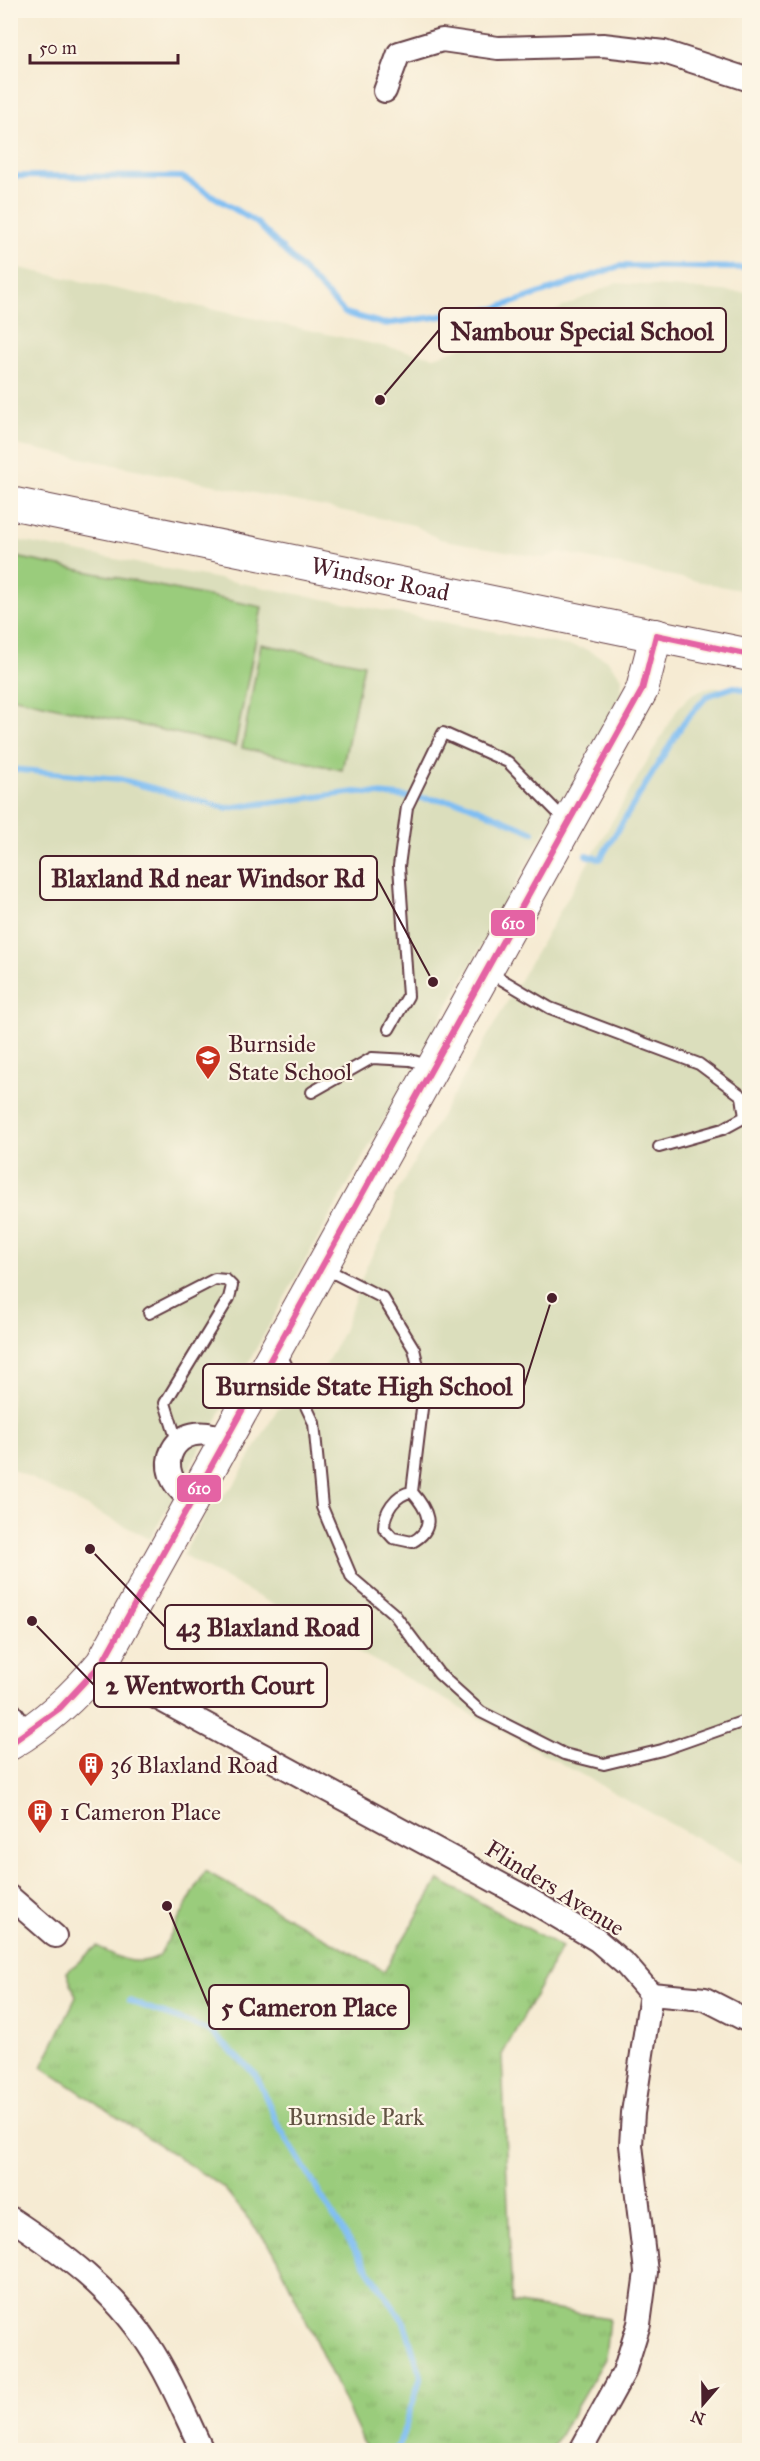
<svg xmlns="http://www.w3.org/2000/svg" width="760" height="2461" font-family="'IM FELL Great Primer',serif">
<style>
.built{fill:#dbdebc}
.grass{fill:url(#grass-tufts);stroke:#727653;stroke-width:1.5}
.garden{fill:#9acc7b;stroke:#727653;stroke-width:1.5}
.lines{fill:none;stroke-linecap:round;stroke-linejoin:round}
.stream{stroke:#7fbef3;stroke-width:6}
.lane-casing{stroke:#643e44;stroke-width:14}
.street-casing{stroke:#643e44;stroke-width:26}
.secondary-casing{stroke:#643e44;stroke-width:34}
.lane{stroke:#fff;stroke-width:10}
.street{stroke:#fff;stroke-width:22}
.secondary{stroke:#fff;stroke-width:32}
.bus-1-casing{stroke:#fcf5e5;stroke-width:10}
.bus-1{stroke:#e463a4;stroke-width:6}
.labels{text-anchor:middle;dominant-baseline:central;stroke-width:4.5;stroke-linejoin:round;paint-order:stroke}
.street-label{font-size:24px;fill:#4a1f2b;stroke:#fcf5e5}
.poi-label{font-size:24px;fill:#4a1f2b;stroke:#fcf5e5;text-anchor:start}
.park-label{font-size:24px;fill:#625343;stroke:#fcf5e5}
.leader{fill:none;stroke:#4a1f2b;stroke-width:2}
.callout-dot{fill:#4a1f2b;stroke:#fcf5e5;stroke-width:2}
.callout{fill:#fcf5e5;stroke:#4a1f2b;stroke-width:2}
.callout-label{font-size:26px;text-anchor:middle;font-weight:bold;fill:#4a1f2b}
.line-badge{stroke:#fcf5e5;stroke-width:2}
.badge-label{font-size:16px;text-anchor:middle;font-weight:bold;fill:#fff}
</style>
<defs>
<pattern id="grass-tufts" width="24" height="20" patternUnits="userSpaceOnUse" patternTransform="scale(1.5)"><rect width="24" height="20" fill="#9acc7b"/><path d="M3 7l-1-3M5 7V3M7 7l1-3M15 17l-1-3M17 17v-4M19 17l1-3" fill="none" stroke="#86af6a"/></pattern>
</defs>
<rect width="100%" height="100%" fill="#fcf5e5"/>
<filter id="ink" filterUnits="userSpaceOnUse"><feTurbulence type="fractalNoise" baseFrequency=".0167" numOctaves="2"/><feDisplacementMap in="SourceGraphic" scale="12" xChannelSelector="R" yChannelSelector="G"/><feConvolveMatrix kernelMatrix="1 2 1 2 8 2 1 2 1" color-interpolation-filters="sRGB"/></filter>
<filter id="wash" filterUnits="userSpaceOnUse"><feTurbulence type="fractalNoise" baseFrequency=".008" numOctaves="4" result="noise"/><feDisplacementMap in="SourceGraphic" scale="24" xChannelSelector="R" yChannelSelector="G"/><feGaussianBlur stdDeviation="1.35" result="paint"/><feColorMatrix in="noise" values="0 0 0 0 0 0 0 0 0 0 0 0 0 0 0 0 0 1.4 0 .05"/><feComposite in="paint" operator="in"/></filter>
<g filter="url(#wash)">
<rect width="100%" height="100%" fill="#f6ebd3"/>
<g class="built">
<polygon points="10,266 434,357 509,332 615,283 749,293 749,592 559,552 544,558 439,539 414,525 11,444"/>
<polygon points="10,539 585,649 607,660 622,678 621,695 150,1539 11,1468"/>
<polygon points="719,687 749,694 749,1867 183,1555 207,1511 234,1485 278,1408 298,1404 317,1382 343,1331 367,1265 392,1218 394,1197 678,708 691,695 705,688"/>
</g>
<path class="grass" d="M205,1871L384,1971L439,1880L562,1947L502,2055L512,2303L609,2318L605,2359L551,2450H367L273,2250L224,2188L42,2067L76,1997L67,1972L97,1946C118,1958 135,1968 159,1956Z"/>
<g class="garden">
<polygon points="11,556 262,607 235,746 11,697"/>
<polygon points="261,644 364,664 342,770 242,748"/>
</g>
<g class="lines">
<g class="stream">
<polyline points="10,176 182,177 257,223 345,313 384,324 494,309 620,266 750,268"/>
<polyline points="10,769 119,779 226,808 356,792 462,802 533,832"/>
<polyline points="586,855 600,859 684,722 707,696 734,687 750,691"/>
<polyline points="130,2001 210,2031 256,2075 278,2125 344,2233 404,2322 421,2376 400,2443 395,2450"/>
</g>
</g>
</g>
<g filter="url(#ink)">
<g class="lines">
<defs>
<g id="lane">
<polyline points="489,972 550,1008 699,1064 750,1102"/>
<polyline points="389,1029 408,996 399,866 407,807 443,733 508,762 566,821"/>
<polyline points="312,1092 372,1058 410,1060 431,1066"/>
<polyline points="659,1147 723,1129 745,1117 742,1096"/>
<path d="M324,1268L383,1298L414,1349L424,1392L412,1492C427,1509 438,1528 412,1542L393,1538L384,1528C384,1512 395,1494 412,1492"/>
<polyline points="149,1313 215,1279 226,1280 232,1286 229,1298 165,1403 177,1441"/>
<polyline points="280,1352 314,1423 322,1507 352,1578 394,1614 439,1674 481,1712 564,1754 604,1764 662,1750 750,1719"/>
</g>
<g id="street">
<polyline points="385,91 399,53 442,40 498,48 603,45 664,52 750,80"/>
<path d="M192,1499C146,1472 175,1414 226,1440"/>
<polyline points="102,1663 139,1688 530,1900 597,1940 626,1965 651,1994 633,2113 631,2145 646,2272 639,2324 624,2372 581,2450"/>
<polyline points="10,1713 26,1735"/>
<polyline points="10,1897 55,1936"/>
<polyline points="651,1994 705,1999 750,2022"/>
<path d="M10,2218C63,2253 114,2291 148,2344C170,2377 185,2415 202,2450"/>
</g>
<g id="secondary">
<path id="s1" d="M10,503L750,655"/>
<path d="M10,1744C47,1722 75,1696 102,1663L642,690L656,635"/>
</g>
</defs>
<use href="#lane" class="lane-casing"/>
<use href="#street" class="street-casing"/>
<use href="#secondary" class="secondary-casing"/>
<use href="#lane" class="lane"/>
<use href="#street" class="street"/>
<use href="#secondary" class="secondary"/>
<defs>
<g id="bus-1">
<polyline points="656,635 750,655"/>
<polyline points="10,1744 60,1708 102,1663 642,690 656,635"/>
</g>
</defs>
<use href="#bus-1" class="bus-1-casing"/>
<use href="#bus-1" class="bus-1"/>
</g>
</g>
<defs>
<symbol id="school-pin" viewBox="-11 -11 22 30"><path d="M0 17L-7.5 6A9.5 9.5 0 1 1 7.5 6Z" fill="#c8321e" stroke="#fcf5e5"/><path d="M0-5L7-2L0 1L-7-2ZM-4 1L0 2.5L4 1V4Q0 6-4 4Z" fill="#fff"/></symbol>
<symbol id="building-pin" viewBox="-11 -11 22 30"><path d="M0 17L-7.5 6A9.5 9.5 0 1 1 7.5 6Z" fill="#c8321e" stroke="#fcf5e5"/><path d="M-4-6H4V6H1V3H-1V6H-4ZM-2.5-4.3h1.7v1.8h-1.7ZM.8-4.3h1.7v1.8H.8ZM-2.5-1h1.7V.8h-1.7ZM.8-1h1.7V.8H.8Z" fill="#fff"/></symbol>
</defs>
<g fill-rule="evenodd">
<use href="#school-pin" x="193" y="1043" width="30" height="40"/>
<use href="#building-pin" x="76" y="1750" width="30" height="40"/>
<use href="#building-pin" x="25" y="1797" width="30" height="40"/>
</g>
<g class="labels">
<g class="street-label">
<text stroke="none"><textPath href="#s1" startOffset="378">Windsor Road</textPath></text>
<text transform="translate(555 1888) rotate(32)">Flinders Avenue</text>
</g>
<g class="poi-label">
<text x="228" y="1044">Burnside<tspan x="228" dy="28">State School</tspan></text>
<text x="110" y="1765">36 Blaxland Road</text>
<text x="60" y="1812">1 Cameron Place</text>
</g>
<g class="park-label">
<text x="356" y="2117">Burnside Park</text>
</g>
</g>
<path class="leader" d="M380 400L439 330M433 982L377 878M552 1298L524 1386M90 1549L165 1627M32 1621L94 1685M167 1906L209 2007"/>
<g class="callout-dot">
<circle cx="380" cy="400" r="6"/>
<circle cx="433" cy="982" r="6"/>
<circle cx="552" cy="1298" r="6"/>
<circle cx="90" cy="1549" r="6"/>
<circle cx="32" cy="1621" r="6"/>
<circle cx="167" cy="1906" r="6"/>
</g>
<g class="callout">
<rect x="439" y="308" width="287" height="44" rx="6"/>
<rect x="40" y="856" width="337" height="44" rx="6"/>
<rect x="203" y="1364" width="321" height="44" rx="6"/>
<rect x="165" y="1605" width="207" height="44" rx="6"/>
<rect x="94" y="1663" width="233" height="44" rx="6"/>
<rect x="209" y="1985" width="200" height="44" rx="6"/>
</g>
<g class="callout-label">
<text x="582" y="340">Nambour Special School</text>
<text x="208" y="887">Blaxland Rd near Windsor Rd</text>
<text x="364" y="1395">Burnside State High School</text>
<text x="268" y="1636">43 Blaxland Road</text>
<text x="210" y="1694">2 Wentworth Court</text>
<text x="309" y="2016">5 Cameron Place</text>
</g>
<g class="line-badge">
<rect x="490" y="909" width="46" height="28" rx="6" fill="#e463a4"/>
<rect x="176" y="1474" width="46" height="29" rx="6" fill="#e463a4"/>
</g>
<g class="badge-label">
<text x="513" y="929">610</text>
<text x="199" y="1494">610</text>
</g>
<rect width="760" height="2461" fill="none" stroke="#fcf5e5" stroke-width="36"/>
<g transform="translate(703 2404) rotate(200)" stroke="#fcf5e5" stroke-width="4.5" paint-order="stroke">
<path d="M0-4.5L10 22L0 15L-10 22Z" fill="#4a1f2b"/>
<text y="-9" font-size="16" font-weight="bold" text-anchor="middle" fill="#4a1f2b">N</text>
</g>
<path d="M30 54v9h148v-9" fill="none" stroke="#4a1f2b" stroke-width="3"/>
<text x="39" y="54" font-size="18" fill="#4a1f2b" stroke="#fcf5e5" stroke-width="4.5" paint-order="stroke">50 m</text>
</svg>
